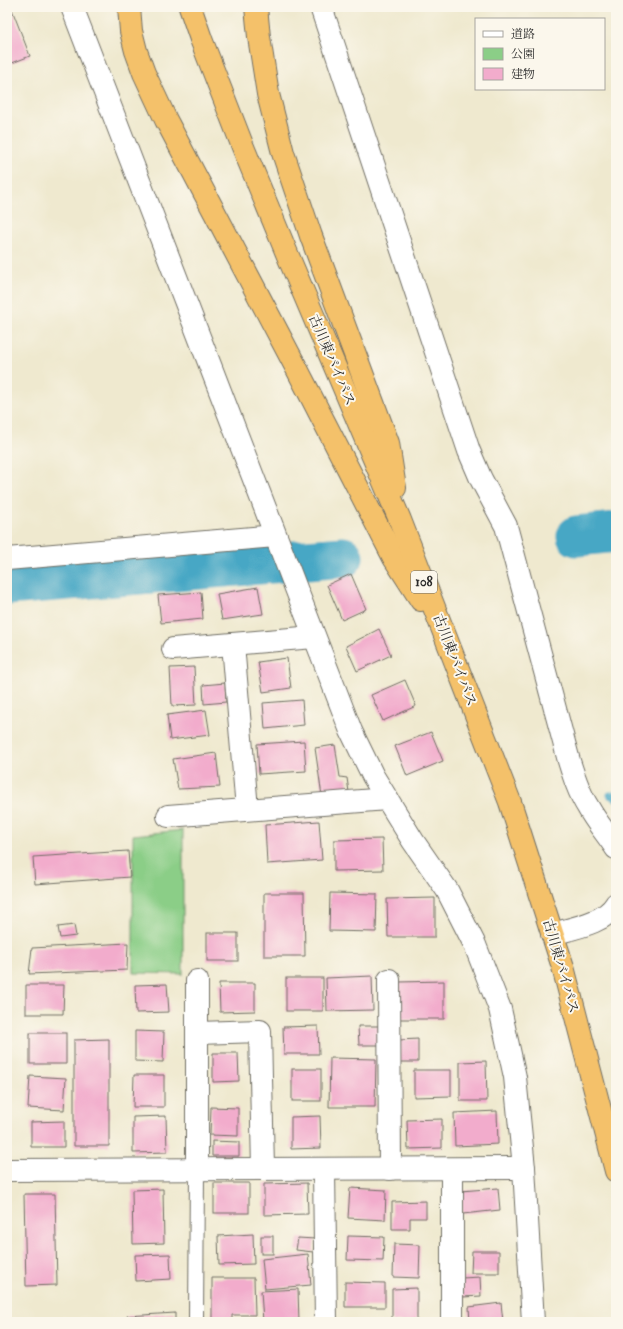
<svg xmlns="http://www.w3.org/2000/svg" width="623" height="1329" font-family="'IM FELL Double Pica','Noto Serif JP',serif">
<style>
.green{fill:#8bce87;stroke:#5b7c59}
.lines{fill:none;stroke-linecap:round;stroke-linejoin:round}
.stream{stroke:#46a7c5;stroke-width:7}
.river{stroke:#46a7c5;stroke-width:41}
.building{fill:#f2accc}
.service-casing{stroke:#706e64;stroke-width:16}
.minor-casing{stroke:#706e64;stroke-width:24}
.tertiary-casing{stroke:#706e64;stroke-width:24}
.trunk-casing{stroke:#706e64;stroke-width:24}
.service{stroke:#fff;stroke-width:14}
.minor{stroke:#fff;stroke-width:22}
.tertiary{stroke:#fff;stroke-width:22}
.trunk{stroke:#f4c16a;stroke-width:22}
.labels{text-anchor:middle;dominant-baseline:central;stroke-width:4;stroke-linejoin:round;paint-order:stroke}
.shield{fill:#fbf7ec;stroke:#696865;stroke-width:1}
.shield-label{font-size:13px;font-weight:bold;fill:#2b2b2b}
.street-label{font-size:14px;fill:#2b2b2b;stroke:#fbf7ec}
</style>
<rect width="100%" height="100%" fill="#fbf7ec"/>
<filter id="ink" filterUnits="userSpaceOnUse"><feTurbulence type="fractalNoise" baseFrequency=".025" numOctaves="2"/><feDisplacementMap in="SourceGraphic" scale="8" xChannelSelector="R" yChannelSelector="G"/><feConvolveMatrix kernelMatrix="1 2 1 2 8 2 1 2 1" color-interpolation-filters="sRGB"/></filter>
<filter id="wash" filterUnits="userSpaceOnUse"><feTurbulence type="fractalNoise" baseFrequency=".012" numOctaves="4" result="noise"/><feDisplacementMap in="SourceGraphic" scale="16" xChannelSelector="R" yChannelSelector="G"/><feGaussianBlur stdDeviation="0.9" result="paint"/><feColorMatrix in="noise" values="0 0 0 0 0 0 0 0 0 0 0 0 0 0 0 0 0 1.4 0 .05"/><feComposite in="paint" operator="in"/></filter>
<g filter="url(#wash)">
<rect width="100%" height="100%" fill="#efe9cf"/>
<polygon class="green" points="183,830 183,974 133,973 133,835"/>
<g class="lines">
<polyline class="stream" points="616,795 610,795 616,798"/>
<g class="river">
<polyline points="577,536 616,532"/>
<polyline points="7,585 343,557"/>
</g>
</g>
<g id="blocks">
<g class="building">
<polygon points="7,7 11,7 30,56 7,65"/>
<polygon points="351,574 366,609 342,620 327,585"/>
<polygon points="258,587 263,614 222,620 217,594"/>
<polygon points="201,592 203,619 161,623 158,595"/>
<polygon points="379,629 391,655 357,671 346,646"/>
<polygon points="287,658 291,688 263,692 258,662"/>
<polygon points="194,667 196,705 172,706 170,668"/>
<polygon points="405,680 416,706 383,721 371,695"/>
<polygon points="225,683 226,702 204,704 203,685"/>
<polygon points="302,700 304,725 265,729 263,703"/>
<polygon points="206,710 210,735 170,740 167,715"/>
<polygon points="431,732 443,761 407,776 395,746"/>
<polygon points="304,741 306,771 259,774 257,744"/>
<polygon points="335,745 340,777 347,778 349,792 322,796 315,748"/>
<polygon points="216,753 220,787 178,789 173,759"/>
<polygon points="319,821 322,860 267,864 265,825"/>
<polygon points="382,839 383,870 334,871 334,840"/>
<polygon points="128,851 130,877 35,884 33,857"/>
<polygon points="264,893 304,893 305,956 264,956"/>
<polygon points="330,893 377,894 376,932 329,931"/>
<polygon points="435,898 435,937 388,937 387,899"/>
<polygon points="74,925 76,936 60,938 58,927"/>
<rect x="207" y="933" width="31" height="28"/>
<polygon points="128,943 127,970 29,974 32,948"/>
<polygon points="372,976 373,1010 327,1011 326,978"/>
<rect x="286" y="978" width="37" height="33"/>
<polygon points="444,981 444,1019 399,1019 399,982"/>
<polygon points="219,983 255,983 255,1011 220,1012"/>
<polygon points="167,984 169,1012 136,1013 135,985"/>
<polygon points="26,985 64,985 63,1014 26,1014"/>
<polygon points="318,1026 319,1054 284,1054 283,1027"/>
<polygon points="358,1026 379,1026 379,1045 359,1045"/>
<polygon points="135,1031 164,1032 163,1062 135,1061"/>
<rect x="30" y="1033" width="36" height="31"/>
<polygon points="109,1039 109,1146 74,1146 74,1040"/>
<polygon points="418,1039 418,1062 400,1062 399,1040"/>
<polygon points="213,1053 238,1053 239,1081 213,1082"/>
<polygon points="330,1058 376,1059 375,1107 329,1107"/>
<polygon points="486,1061 487,1101 460,1101 460,1062"/>
<rect x="292" y="1069" width="29" height="32"/>
<polygon points="414,1070 451,1070 451,1096 414,1097"/>
<polygon points="134,1075 164,1075 164,1107 133,1107"/>
<polygon points="30,1076 66,1078 64,1110 28,1108"/>
<polygon points="211,1107 238,1108 238,1136 210,1135"/>
<polygon points="497,1111 498,1144 455,1146 454,1113"/>
<polygon points="166,1116 167,1152 133,1153 133,1117"/>
<polygon points="320,1116 321,1148 291,1149 291,1117"/>
<polygon points="442,1119 442,1148 408,1149 407,1120"/>
<polygon points="64,1121 64,1147 31,1147 31,1122"/>
<polygon points="212,1141 239,1142 239,1156 212,1156"/>
<rect x="214" y="1183" width="35" height="30"/>
<polygon points="307,1183 308,1214 264,1215 264,1184"/>
<polygon points="350,1188 386,1190 385,1220 348,1218"/>
<polygon points="498,1188 500,1210 463,1214 461,1191"/>
<polygon points="163,1189 164,1243 133,1244 132,1190"/>
<polygon points="24,1194 55,1194 57,1285 26,1286"/>
<polygon points="426,1201 426,1218 410,1218 410,1229 392,1229 392,1202"/>
<polygon points="253,1234 254,1264 219,1265 218,1236"/>
<rect x="261" y="1236" width="12" height="18"/>
<polygon points="348,1236 384,1237 383,1261 347,1260"/>
<polygon points="298,1238 315,1239 313,1252 296,1250"/>
<polygon points="394,1244 420,1245 419,1278 393,1277"/>
<polygon points="472,1251 499,1251 499,1273 471,1273"/>
<polygon points="170,1254 171,1279 136,1281 135,1255"/>
<polygon points="308,1254 311,1285 265,1289 262,1259"/>
<polygon points="480,1277 481,1296 463,1297 462,1278"/>
<polygon points="212,1278 254,1278 255,1315 232,1315 232,1322 212,1322"/>
<polygon points="345,1282 385,1283 385,1307 345,1307"/>
<polygon points="417,1288 417,1322 392,1322 392,1289"/>
<polygon points="298,1289 299,1322 263,1322 261,1291"/>
<polygon points="501,1303 503,1322 470,1322 469,1307"/>
<polygon points="175,1313 175,1322 127,1322 127,1316"/>
</g>
</g>
</g>
<g filter="url(#ink)">
<use href="#blocks" fill-opacity="0" stroke="#706e64" stroke-width="1"/>
<g class="lines">
<defs>
<polyline id="service" points="196,1322 197,1169"/>
<g id="minor">
<path d="M321,7L469,451L481,479L506,526L569,761C574,777 579,793 588,807C596,822 607,834 616,848"/>
<polyline points="7,559 275,536"/>
<polyline points="233,644 247,809"/>
<polyline points="173,649 314,637"/>
<polyline points="168,816 387,799"/>
<path d="M552,934C573,928 605,923 616,904"/>
<polyline points="389,980 390,1169"/>
<polyline points="197,981 197,1169"/>
<polyline points="198,1033 260,1031 263,1169"/>
<polyline points="324,1169 326,1322"/>
<polyline points="7,1170 524,1168"/>
<polyline points="452,1322 452,1169"/>
</g>
<polyline id="tertiary" points="72,7 351,731 373,776 413,841 447,890 475,945 500,1009 515,1077 524,1168 533,1322"/>
<g id="trunk">
<polyline points="129,7 131,31 136,51 144,73 166,120 297,369 394,558 421,600"/>
<polyline points="190,7 201,39 243,147 288,256 400,520 510,802 563,967 616,1171"/>
<polyline points="256,7 259,37 268,94 283,153 311,236 388,443 395,488"/>
</g>
</defs>
<use href="#service" class="service-casing"/>
<use href="#minor" class="minor-casing"/>
<use href="#tertiary" class="tertiary-casing"/>
<use href="#trunk" class="trunk-casing"/>
<use href="#service" class="service"/>
<use href="#minor" class="minor"/>
<use href="#tertiary" class="tertiary"/>
<use href="#trunk" class="trunk"/>
</g>
</g>
<g class="labels">
<rect class="shield" x="411" y="571" width="26" height="22" rx="3"/>
<g class="shield-label">
<text x="424" y="582">108</text>
</g>
<g class="street-label">
<text transform="translate(332 360) rotate(67)">古川東バイパス</text>
<text transform="translate(455 660) rotate(69)">古川東バイパス</text>
<text transform="translate(561 966) rotate(74)">古川東バイパス</text>
</g>
</g>
<rect width="623" height="1329" fill="none" stroke="#fbf7ec" stroke-width="24"/>
<rect x="475" y="18" width="130" height="72" fill="#fbf7ec" stroke="#a8a59f"/>
<rect x="483" y="31" width="20" height="6" fill="#ffffff" stroke="#a8a59f"/>
<text x="511" y="38" font-size="12" fill="#2b2b2b">道路</text>
<rect x="483" y="48" width="20" height="12" fill="#8bce87" stroke="#a8a59f"/>
<text x="511" y="58" font-size="12" fill="#2b2b2b">公園</text>
<rect x="483" y="68" width="20" height="12" fill="#f2accc" stroke="#a8a59f"/>
<text x="511" y="78" font-size="12" fill="#2b2b2b">建物</text>
</svg>
